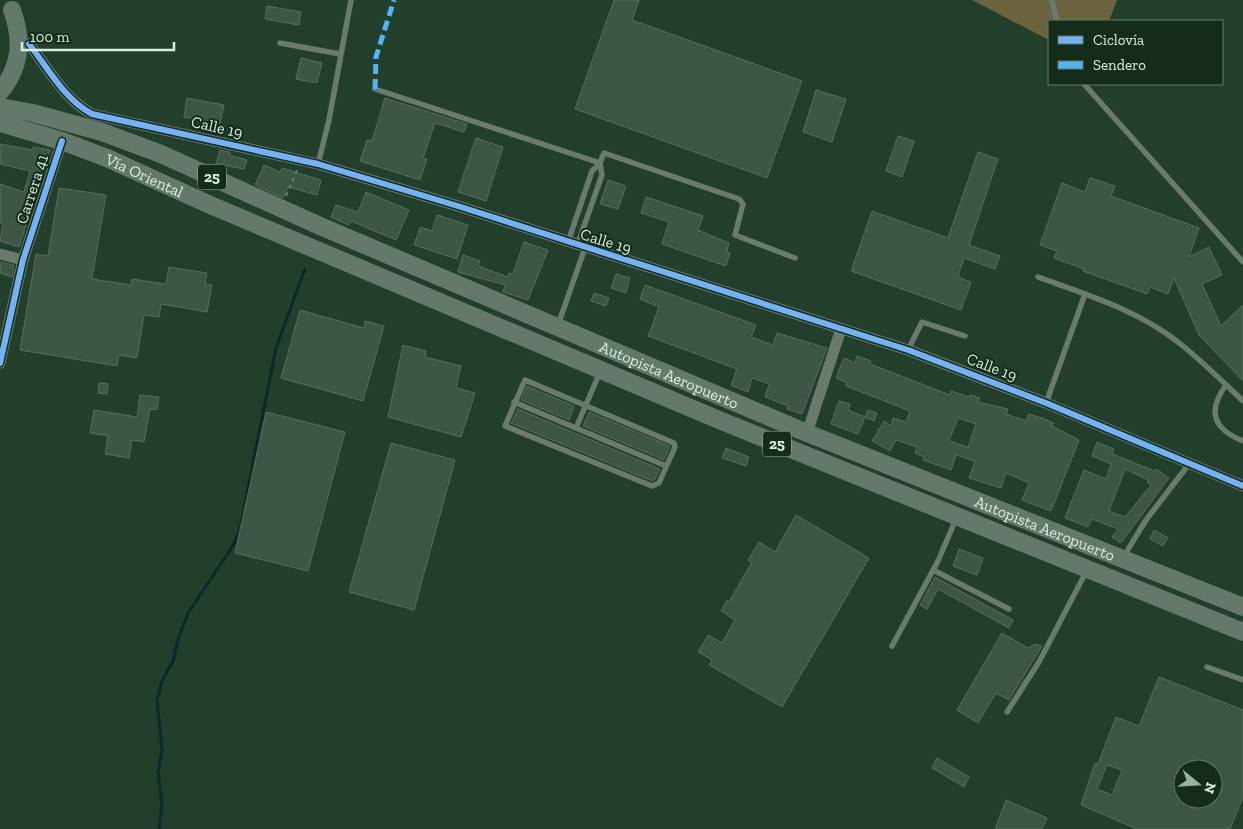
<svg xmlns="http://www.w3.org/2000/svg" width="1243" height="829" font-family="'Zilla Slab',serif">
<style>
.green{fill:#6b623e}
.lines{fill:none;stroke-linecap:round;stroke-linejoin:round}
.stream{stroke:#0d282b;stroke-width:3}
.building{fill:#3e5645;stroke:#566e5c;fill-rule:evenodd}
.path{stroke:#6c7a70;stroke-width:2;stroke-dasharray:4 4;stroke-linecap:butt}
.service{stroke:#6b7a6f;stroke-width:5.5}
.minor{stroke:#6b7a6f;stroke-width:11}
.trunk{stroke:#64786c;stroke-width:18}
.quiet{stroke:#52b3f8;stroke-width:5;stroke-dasharray:10 5;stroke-linecap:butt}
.cycleway-casing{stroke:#162c1b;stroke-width:9}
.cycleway{stroke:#73b2f8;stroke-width:6}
.labels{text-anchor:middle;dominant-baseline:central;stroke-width:4;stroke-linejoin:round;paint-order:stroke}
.shield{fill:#162c1b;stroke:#9cb6a1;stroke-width:1}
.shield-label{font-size:15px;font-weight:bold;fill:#d5f1da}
.street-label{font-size:16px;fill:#d5f1da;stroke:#162c1b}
</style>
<rect width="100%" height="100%" fill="#213f2b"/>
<polygon class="green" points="972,0 1117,0 1109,21 1049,21 1049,40"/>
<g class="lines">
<polyline class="stream" points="159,829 162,804 158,773 162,750 157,700 162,681 173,661 178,639 188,613 234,544 240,529 276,348 305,269"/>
</g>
<g class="building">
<polygon points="614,0 639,0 632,20 802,81 767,178 575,109"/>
<polygon points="267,6 301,12 299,25 265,19"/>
<polygon points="301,58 322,63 317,83 296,79"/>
<polygon points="816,90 846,99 832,142 803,132"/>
<polygon points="187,98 224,105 220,123 184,117"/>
<polygon points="385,98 467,124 464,132 435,123 423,158 427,159 420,180 360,161 367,140 372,141"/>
<polygon points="898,136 914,141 902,177 886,171"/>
<polygon points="476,138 503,147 486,201 458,192"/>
<polygon points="0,144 33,150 33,147 50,150 19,247 0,241 3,224 0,223 0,184 24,192 30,171 0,164"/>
<polygon points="220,150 230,152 229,155 247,160 244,169 216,164"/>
<polygon points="978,152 998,159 969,245 1000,256 995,269 964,258 958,277 971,282 961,310 851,271 872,211 948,238"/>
<polygon points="264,165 280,172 282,168 321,180 317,195 288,187 283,198 255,185"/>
<polygon points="1090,178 1115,186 1111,196 1199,228 1189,257 1209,247 1222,275 1202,284 1221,326 1243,305 1243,381 1199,335 1174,278 1168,294 1150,287 1147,294 1083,271 1084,269 1054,258 1057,251 1040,245 1062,183 1085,192"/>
<polygon points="608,180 626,186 618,209 600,204"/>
<polygon points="59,188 106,195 92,279 131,285 132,279 166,284 169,267 207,273 205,284 212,285 207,312 161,304 159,317 144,315 137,358 119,355 117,366 20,350 36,254 48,256"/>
<polygon points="366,192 409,210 396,240 351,221 349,225 331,217 336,205 358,212"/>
<polygon points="646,197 703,216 698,230 729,243 727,252 730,253 726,266 662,244 669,222 641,213"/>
<polygon points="437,215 468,225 457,259 414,245 420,227 432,231"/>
<polygon points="524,242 548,250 528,300 503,292 505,285 458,272 463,255 480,261 478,266 508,277 509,273 513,274"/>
<polygon points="0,262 14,265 12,277 0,273"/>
<polygon points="616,274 630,278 626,293 611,288"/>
<polygon points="645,285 756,325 751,337 773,345 777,333 827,348 802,414 787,409 788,406 765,397 769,384 752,378 748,392 731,385 737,369 648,336 659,307 640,299"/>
<polygon points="594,293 609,298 606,306 591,301"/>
<polygon points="300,310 364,328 365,321 384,326 363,401 281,378"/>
<polygon points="403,345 426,351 425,357 461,366 456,388 475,393 461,437 388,417"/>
<path d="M857,356L871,361L870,364L950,395L951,391L969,397L970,395L980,398L978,402L1008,409L1006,414L1026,421L1029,414L1042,418L1054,423L1052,426L1079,440L1051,511L1022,500L1029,483L1006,473L1001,488L969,478L975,461L956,455L951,470L923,460L924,457L915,453L917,447L896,440L890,451L872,441L884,421L891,426L893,418L906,422L910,411L846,386L847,383L836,378L844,358L855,363ZM958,418L976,424L968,447L949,441Z"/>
<polygon points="99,383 108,384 107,394 98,393"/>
<polygon points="527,386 574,406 569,420 521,400"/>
<polygon points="140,395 159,397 157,410 150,409 144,442 132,440 129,458 105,454 108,436 90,433 94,410 137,417"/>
<polygon points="839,401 850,404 848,410 865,417 858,434 831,424"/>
<polygon points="518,409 660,469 655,479 652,481 511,423"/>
<polygon points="868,410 877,413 874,421 865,417"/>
<polygon points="266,412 345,432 308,571 235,553"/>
<polygon points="589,412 670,446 664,460 583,426"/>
<path d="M1097,442L1114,449L1112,454L1155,471L1156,469L1169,478L1121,543L1112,537L1118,529L1092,519L1088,527L1065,518L1084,470L1106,479L1111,464L1092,456ZM1125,469L1148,480L1147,482L1151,485L1125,517L1109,511Z"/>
<polygon points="391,443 455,460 414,610 349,592"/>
<polygon points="726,448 749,457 746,466 722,458"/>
<polygon points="796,515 869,558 782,707 709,665 712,660 698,652 708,635 722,643 735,620 721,611 727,600 729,602 752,562 748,560 759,542 775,552"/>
<polygon points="1154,530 1168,538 1163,546 1150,539"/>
<polygon points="959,549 983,558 977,575 953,566"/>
<polygon points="935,577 1013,620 1009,628 938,589 927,609 920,605"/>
<polygon points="1002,633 1028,648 1035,644 1042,646 1009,700 996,693 978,723 957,710"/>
<path d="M1159,677L1243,710V797L1230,829H1137L1081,805L1095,763L1098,764L1116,717L1139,726ZM1107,765L1122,770L1112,795L1097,789ZM1183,769H1213V799H1183Z"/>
<polygon points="937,758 969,777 964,787 932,768"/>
<polygon points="1006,800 1047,818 1042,829 995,829"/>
</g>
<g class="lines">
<polyline class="path" points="286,196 297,170"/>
<g class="service">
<polyline points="1052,0 1057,21"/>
<polyline points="280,43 340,54"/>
<polyline points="1084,84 1243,262"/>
<polyline points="375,89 600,163 604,153 739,199 743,204 735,235 795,258"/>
<polyline points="318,164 329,120 351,0"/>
<polyline points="568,242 592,171 600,163 602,175 577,246"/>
<path d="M1038,277C1088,295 1141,311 1183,346C1204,363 1223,382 1243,401"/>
<polyline points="558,325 585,248"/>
<polyline points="908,350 922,322 965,336"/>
<polygon points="525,380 674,443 675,447 659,483 652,486 505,426"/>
<path d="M1226,385C1207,411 1213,429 1243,441"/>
<polyline points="514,402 666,466"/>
<polyline points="1046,403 1085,294"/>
<polyline points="576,428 600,372"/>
<polyline points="1124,556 1146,520 1189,464"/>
<polyline points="933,570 1009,609"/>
<polyline points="892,646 938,561 956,519"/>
<polyline points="1207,667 1243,680"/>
<polyline points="1007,712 1039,662 1086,572"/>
</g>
<g class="minor">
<path d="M29,44C48,68 64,99 92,114L318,164L461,207L908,350L1046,403L1243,486"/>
<polyline points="0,254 23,260"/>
<polyline points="0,363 23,260 62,141"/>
<polyline points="807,433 841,329"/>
</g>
<g class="trunk">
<path d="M0,92C21,67 23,40 12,10"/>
<path id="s1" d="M0,107L33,113L102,132L161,154L320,226L807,433L1243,607"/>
<path id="s2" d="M0,123L62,141L107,158L208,204L719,420L1243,632"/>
</g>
<polyline class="quiet" points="375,89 376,57 394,0"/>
<defs>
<g id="cycleway">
<path d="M29,44C48,68 64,99 92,114L318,164L461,207L908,350L1046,403L1243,486"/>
<polyline points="0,363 23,260 62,141"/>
</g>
</defs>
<use href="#cycleway" class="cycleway-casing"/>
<use href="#cycleway" class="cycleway"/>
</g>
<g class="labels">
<g class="shield">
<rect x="198" y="164.5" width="28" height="25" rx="4"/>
<rect x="763" y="431.5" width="28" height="25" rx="4"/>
</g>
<g class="shield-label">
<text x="212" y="177">25</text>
<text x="777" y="444">25</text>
</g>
<g class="street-label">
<text transform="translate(217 127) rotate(13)">Calle 19</text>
<text stroke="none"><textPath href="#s2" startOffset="154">Vía Oriental</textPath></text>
<text transform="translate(32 189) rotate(-72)">Carrera 41</text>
<text transform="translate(606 241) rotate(17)">Calle 19</text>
<text transform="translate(992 367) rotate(21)">Calle 19</text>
<text stroke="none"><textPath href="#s1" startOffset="722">Autopista Aeropuerto</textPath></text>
<text stroke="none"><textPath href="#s1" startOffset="1128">Autopista Aeropuerto</textPath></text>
</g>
</g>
<rect x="1048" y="20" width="175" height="65" fill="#162c1b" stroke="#627b67"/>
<rect x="1058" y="36" width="25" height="8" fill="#73b2f8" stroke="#627b67"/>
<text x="1093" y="45" font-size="15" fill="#d5f1da">Ciclovía</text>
<rect x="1058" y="61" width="25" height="8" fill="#52b3f8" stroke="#627b67"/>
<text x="1093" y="70" font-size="15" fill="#d5f1da">Sendero</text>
<g transform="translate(1198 784) rotate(108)"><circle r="24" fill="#162c1b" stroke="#627b67"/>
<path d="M0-4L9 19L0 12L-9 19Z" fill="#96b39d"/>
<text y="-8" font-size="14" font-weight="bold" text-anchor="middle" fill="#d5f1da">N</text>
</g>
<path d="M22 42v8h152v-8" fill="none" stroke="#d5f1da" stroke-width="2.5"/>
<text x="30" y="42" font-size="15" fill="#d5f1da" stroke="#162c1b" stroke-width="4" paint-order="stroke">100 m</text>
</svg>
